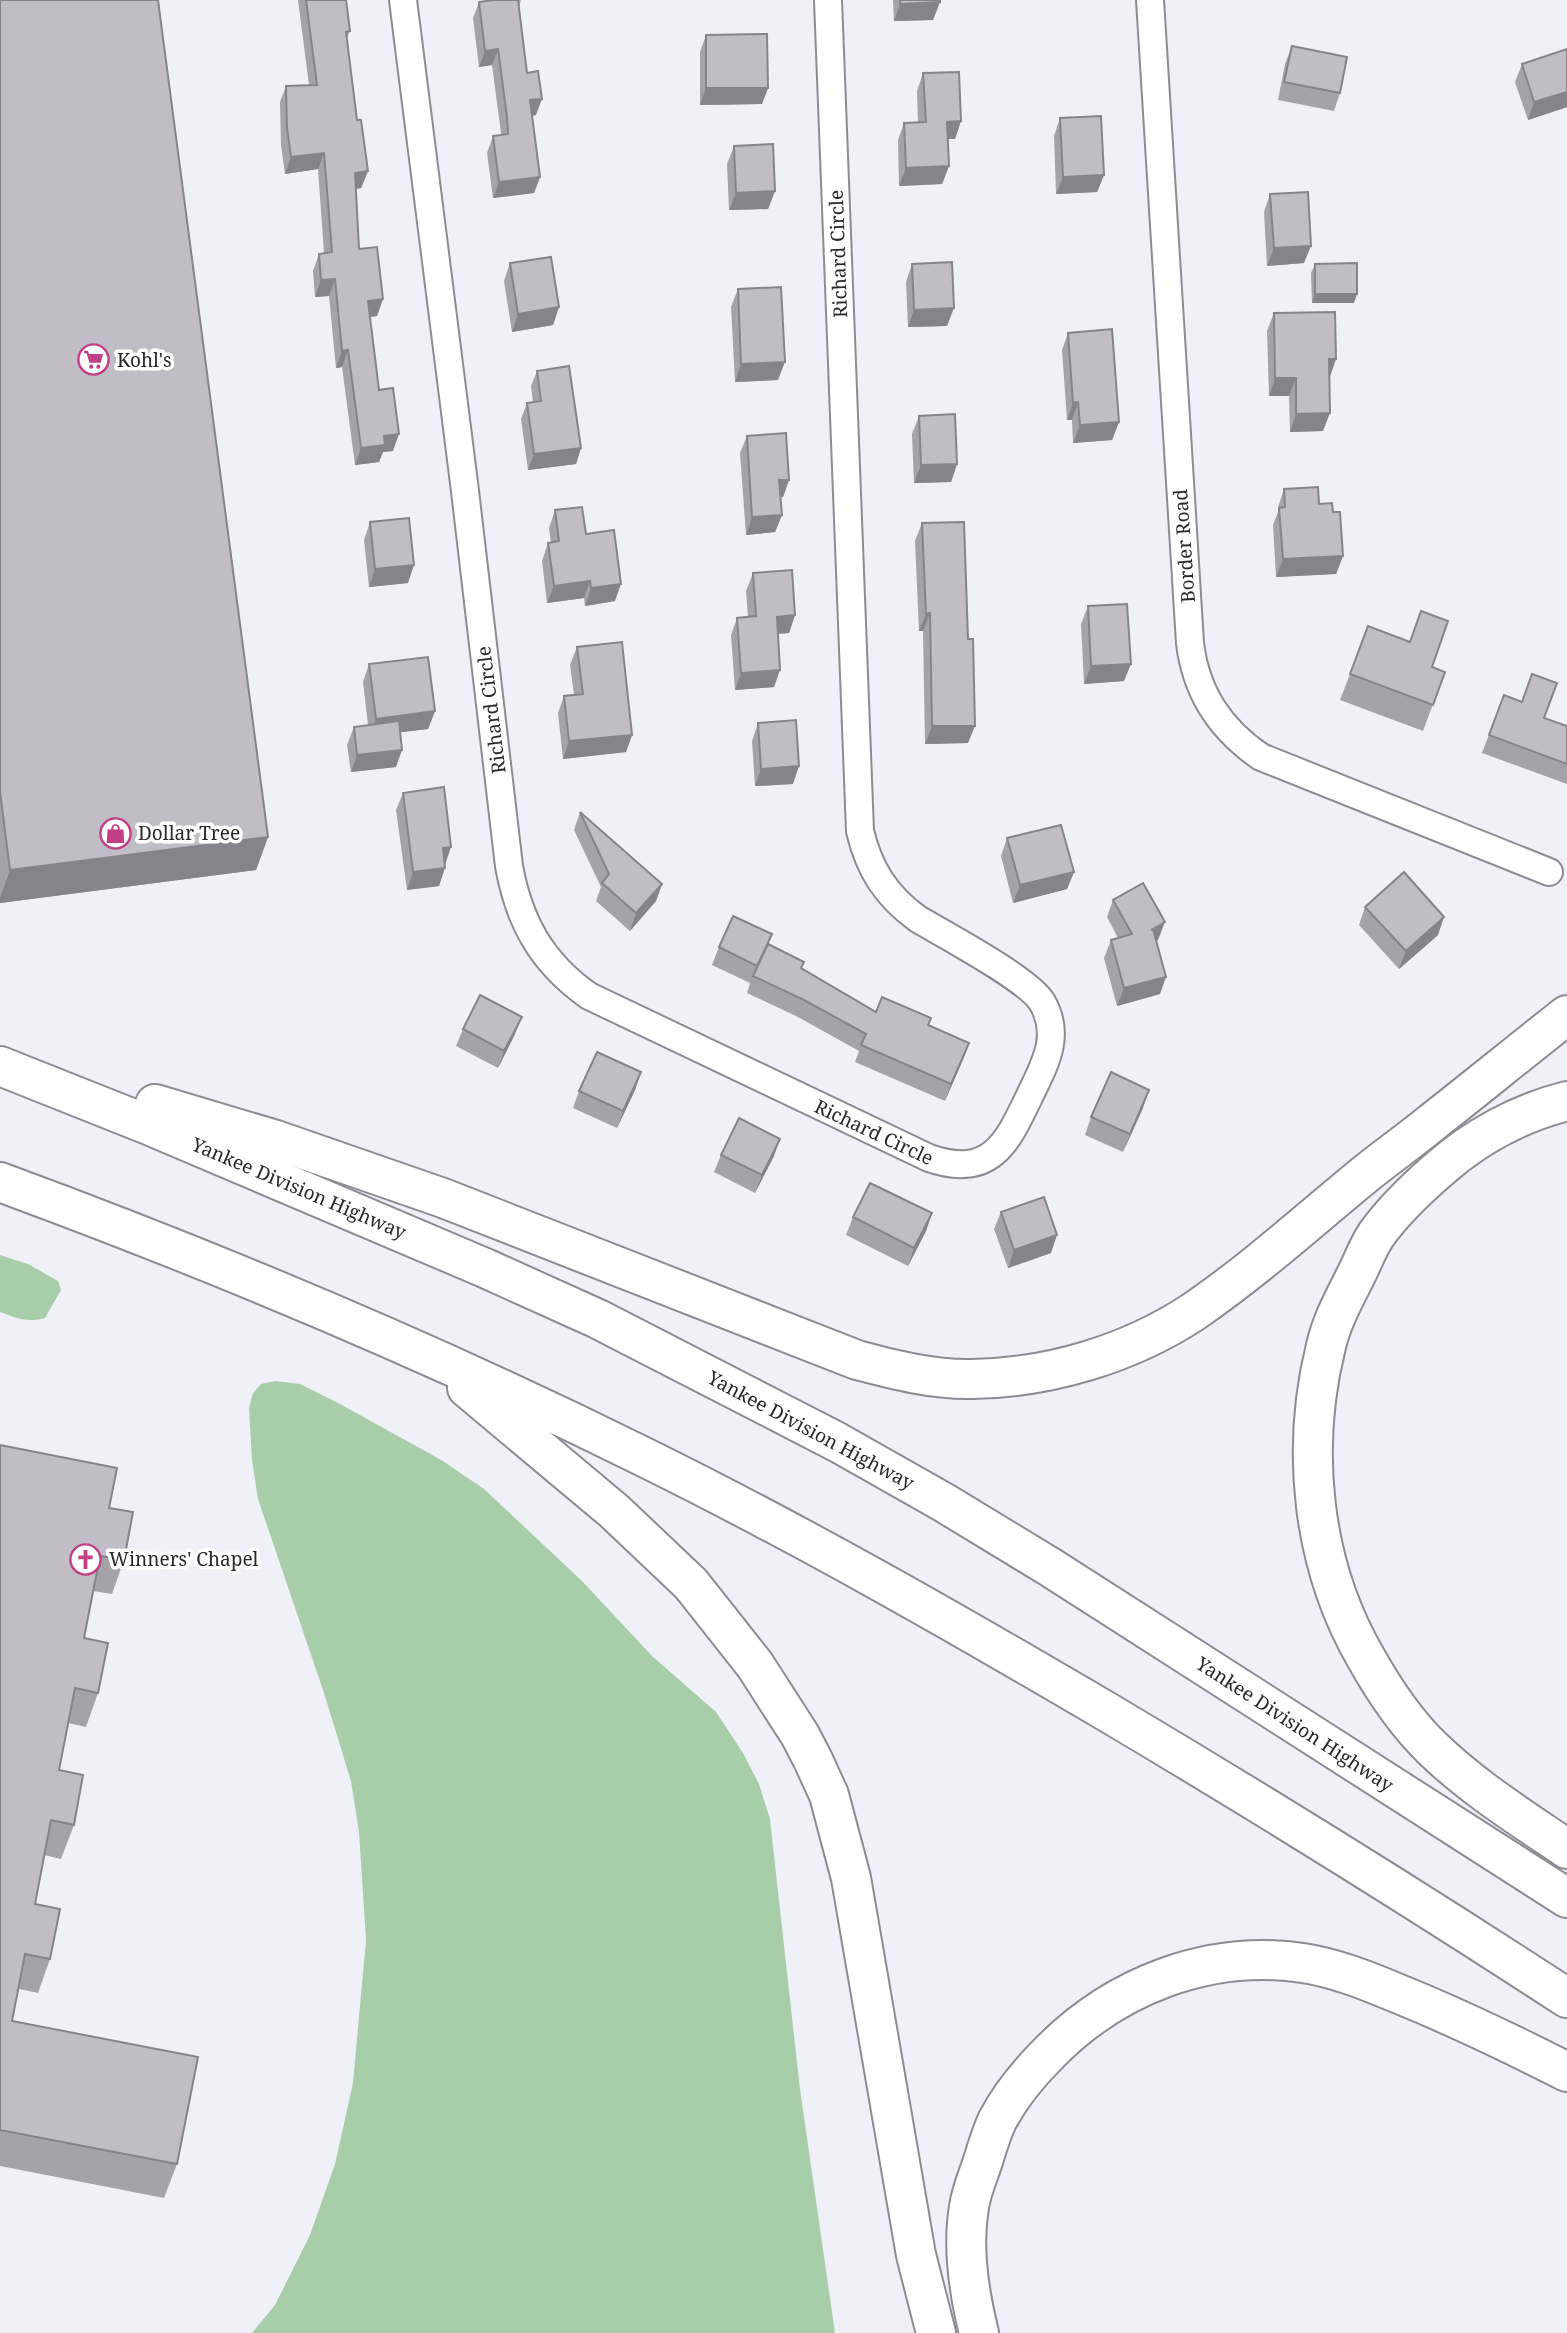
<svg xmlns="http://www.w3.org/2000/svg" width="1567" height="2333" font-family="'Noto Serif',serif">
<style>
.green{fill:#a7cea8}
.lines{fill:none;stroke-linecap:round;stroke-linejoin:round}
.street-casing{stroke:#8d8c94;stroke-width:30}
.highway-casing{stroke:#8d8c94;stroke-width:42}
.street{stroke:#fff;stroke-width:26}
.highway{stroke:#fff;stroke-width:38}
.wall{fill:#a5a3aa}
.shaded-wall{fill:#86848b}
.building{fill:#c0bdc6;stroke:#86848b;stroke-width:2}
.labels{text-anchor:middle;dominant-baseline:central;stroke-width:7;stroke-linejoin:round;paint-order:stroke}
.street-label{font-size:19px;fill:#29292c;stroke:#fefefe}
.poi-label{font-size:19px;fill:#29292c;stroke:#fefefe;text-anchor:start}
</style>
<rect width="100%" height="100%" fill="#f0f0f9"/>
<g class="green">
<path d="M0,1255L28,1264L58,1281L61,1290L45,1318C28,1323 16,1318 0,1312Z"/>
<polygon points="275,1381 300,1384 340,1404 443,1461 484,1489 582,1581 652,1656 716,1712 743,1753 759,1784 770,1819 800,2089 835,2333 252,2333 275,2305 310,2235 335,2164 353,2083 366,1940 359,1832 351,1781 324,1693 258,1499 252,1460 249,1408 253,1393 261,1384"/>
</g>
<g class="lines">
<defs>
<g id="street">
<path d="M403,0L465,491L509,866C519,922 542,963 589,996L929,1158C992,1180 1008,1141 1031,1093C1046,1062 1061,1035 1042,1002C1028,979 945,935 918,919C886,896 869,869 860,831L828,0"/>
<path d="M1150,0L1190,643C1196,693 1220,729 1261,757L1549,872"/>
</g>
<g id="highway">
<polyline points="0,1066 146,1124 485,1268 598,1319 837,1442 943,1502 1050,1567 1567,1898"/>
<path d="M1567,1101C1519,1113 1474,1138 1438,1170C1415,1190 1393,1211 1376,1235C1368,1247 1363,1261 1357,1273C1345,1297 1332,1320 1326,1346C1300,1450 1312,1565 1366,1658C1384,1690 1405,1722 1432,1748C1472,1787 1520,1817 1567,1849"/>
<path d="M155,1104L276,1140L443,1198L857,1360C895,1370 934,1380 972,1379C1049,1378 1129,1354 1193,1312C1253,1271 1307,1222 1363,1176C1385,1158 1408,1142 1430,1124C1476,1088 1521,1051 1567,1015"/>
<path d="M0,1182C220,1263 436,1354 646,1458C806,1537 961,1626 1114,1716C1267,1807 1418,1901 1567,1998"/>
<polyline points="467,1388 614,1511 691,1584 755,1665 800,1735 813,1760 829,1795 851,1878 916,2255 936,2333"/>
<path d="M979,2333C969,2293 962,2248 969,2207C971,2192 978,2176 983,2161C987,2148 991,2134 997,2121C1010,2096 1028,2074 1048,2054C1114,1986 1208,1949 1303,1963C1336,1968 1368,1981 1399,1994C1456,2017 1512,2044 1567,2072"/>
</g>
</defs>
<use href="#street" class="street-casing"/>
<use href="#highway" class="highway-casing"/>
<use href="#street" class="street"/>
<use href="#highway" class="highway"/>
</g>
<g class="wall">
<polygon points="0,0 268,837 256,870 0,903"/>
<polygon points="298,0 346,0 350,31 347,38 357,120 368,171 361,188 356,189 359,249 383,299 377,316 370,317 379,390 393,451 383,452 379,462 355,465 342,367 336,368 329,296 315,297 313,271 319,254 324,253 318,169 285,174 281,145 280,102 286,86 309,85"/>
<polygon points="486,0 521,0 519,7 527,73 536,115 532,116 540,177 534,193 493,198 487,153 493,136 501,135 501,133 492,65 479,67 473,18 479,2 486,1"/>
<polygon points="893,0 940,0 940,2 933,20 894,21"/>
<polygon points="706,35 768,88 762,104 700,105 700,52"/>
<polygon points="1292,46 1340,93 1334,111 1278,100 1285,64"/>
<polygon points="1567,49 1567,107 1528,120 1515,82 1522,64"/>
<polygon points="923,73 961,121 955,139 948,139 949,166 942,184 899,186 898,140 904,123 918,122 917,91"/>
<polygon points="1060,118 1104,175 1097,192 1056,194 1054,136"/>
<polygon points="734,146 775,191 768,209 729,210 727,164"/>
<polygon points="1270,194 1304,263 1267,266 1264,212"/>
<polygon points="510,263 559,307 553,325 512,332 504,281"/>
<polygon points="912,264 947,326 908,327 906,282"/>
<polygon points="1315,264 1354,303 1312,303 1311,273"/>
<polygon points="738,289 778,380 735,382 731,307"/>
<polygon points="1274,313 1336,359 1330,376 1329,376 1323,431 1290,432 1289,396 1269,396 1267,331"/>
<polygon points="1068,333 1119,422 1112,440 1073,443 1072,420 1067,420 1062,350"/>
<polygon points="537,371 581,448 576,464 528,470 521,419 527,403 533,402 531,386"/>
<polygon points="919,416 957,464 951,482 914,483 912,434"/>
<polygon points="747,436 789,480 783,497 780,497 782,515 775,532 746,535 740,453"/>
<polygon points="1284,489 1319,504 1333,512 1343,556 1336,574 1276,577 1273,525 1278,512 1278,507"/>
<polygon points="555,510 586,534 615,601 585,606 584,598 547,603 542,561 548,543 551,543 549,528"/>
<polygon points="370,522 408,583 369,587 364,540"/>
<polygon points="922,523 968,639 968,743 925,744 923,631 919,631 915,541"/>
<polygon points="753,573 795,615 789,633 778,634 774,687 735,690 731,635 737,618 748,617 746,591"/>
<polygon points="1088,606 1124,681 1084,684 1081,624"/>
<polygon points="1410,642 1432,667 1445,672 1423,731 1340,700 1350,674"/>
<polygon points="577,647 632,735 626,752 563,759 558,713 564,696 574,695 570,665"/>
<polygon points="369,664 435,711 428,729 400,732 396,767 351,772 347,745 354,727 368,725 363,682"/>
<polygon points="1504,695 1544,718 1567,726 1567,784 1482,753"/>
<polygon points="758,723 793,784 755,786 752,741"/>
<polygon points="403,793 445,865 439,886 407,890 396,810"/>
<polygon points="580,812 662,884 656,901 630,931 596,901 601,887 574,830"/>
<polygon points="1007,838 1074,872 1067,889 1013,903 1001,856"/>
<polygon points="1113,900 1158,940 1157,941 1160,994 1117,1006 1104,958 1111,940 1118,938 1107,917"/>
<polygon points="1365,907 1438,935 1399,969 1359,925"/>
<polygon points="772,934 768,945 802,968 876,1012 931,1018 928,1026 969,1043 945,1101 855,1062 859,1051 798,1017 747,993 750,983 712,965 719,947"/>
<polygon points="463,1029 515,1034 498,1068 456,1046"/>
<polygon points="641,1072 635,1090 617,1128 573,1108 579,1091"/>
<polygon points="1143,1108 1123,1152 1085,1135 1091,1117"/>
<polygon points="721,1155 774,1156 755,1193 714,1172"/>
<polygon points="1001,1212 1051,1253 1008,1268 994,1229"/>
<polygon points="932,1213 926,1231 908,1266 846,1235 853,1217"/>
<polygon points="0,1445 109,1508 124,1560 112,1594 93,1591 84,1638 98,1693 86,1727 68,1723 59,1770 74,1825 61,1859 44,1855 35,1904 50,1959 38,1993 19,1989 12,2021 177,2164 164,2198 0,2166"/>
</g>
<g class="shaded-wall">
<polygon points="940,2 933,20 894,21 900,4"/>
<polygon points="498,49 492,65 479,67 485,51"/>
<polygon points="706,88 768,88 762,104 700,105"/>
<polygon points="1567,92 1567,107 1528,120 1534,102"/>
<polygon points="542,99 536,115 525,116 530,100"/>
<polygon points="961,121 955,139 941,139 947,122"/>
<polygon points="324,153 318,169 285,174 291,157"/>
<polygon points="949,166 942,184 899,186 906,168"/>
<polygon points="368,171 361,188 349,190 355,173"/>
<polygon points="1104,175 1097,192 1056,194 1063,177"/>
<polygon points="540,177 534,193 493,198 499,182"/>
<polygon points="775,191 768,209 729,210 736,193"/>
<polygon points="1311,246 1304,263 1267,266 1274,248"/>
<polygon points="335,279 329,296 315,297 321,280"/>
<polygon points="1315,294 1357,294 1354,303 1312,303"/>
<polygon points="383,299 377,316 362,318 368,301"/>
<polygon points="559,307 553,325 512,332 518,314"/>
<polygon points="954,308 947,326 908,327 914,310"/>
<polygon points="348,350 342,367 336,368 342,351"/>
<polygon points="1329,359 1336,359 1330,376 1322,376"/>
<polygon points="785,362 778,380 735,382 741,364"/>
<polygon points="1275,378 1296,378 1289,396 1269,396"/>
<polygon points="1078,402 1072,420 1067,420 1073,403"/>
<polygon points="1330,413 1323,431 1290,432 1296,414"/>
<polygon points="1119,422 1112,440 1073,443 1080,425"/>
<polygon points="399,434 393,451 383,452 379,462 355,465 361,448 384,436"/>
<polygon points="581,448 576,464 528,470 534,454"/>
<polygon points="957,464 951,482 914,483 921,465"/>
<polygon points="779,480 789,480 783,497 773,498"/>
<polygon points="782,515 775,532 746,535 752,517"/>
<polygon points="1343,556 1336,574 1276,577 1283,559"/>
<polygon points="414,565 408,583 369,587 375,569"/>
<polygon points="590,581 584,598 547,603 554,586"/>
<polygon points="621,584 615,601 585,606 591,588"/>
<polygon points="930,613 923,631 919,631 926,614"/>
<polygon points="795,615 789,633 770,634 777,617"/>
<polygon points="1131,664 1124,681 1084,684 1091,666"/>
<polygon points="780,670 774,687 735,690 741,673"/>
<polygon points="435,711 428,729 370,736 376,719"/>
<polygon points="932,726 975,726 968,743 925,744"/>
<polygon points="632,735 626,752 563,759 569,741"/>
<polygon points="402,750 396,767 351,772 357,755"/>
<polygon points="799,766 793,784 755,786 761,769"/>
<polygon points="268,837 256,870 0,903 0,898 10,870"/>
<polygon points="451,847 445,865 443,848"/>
<polygon points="445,868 439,886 407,890 413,872"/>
<polygon points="1074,872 1067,889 1013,903 1020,885"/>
<polygon points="662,884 656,901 630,931 636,913"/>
<polygon points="1444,917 1438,935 1399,969 1406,951"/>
<polygon points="1165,922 1158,940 1145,947 1151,930"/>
<polygon points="1166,977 1160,994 1117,1006 1124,988"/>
<polygon points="522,1017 515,1034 498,1068 504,1051"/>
<polygon points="969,1043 963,1060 945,1101 951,1084"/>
<polygon points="641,1072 635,1090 617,1128 623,1111"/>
<polygon points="1149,1090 1143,1108 1123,1152 1130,1134"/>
<polygon points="780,1139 774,1156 755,1193 762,1175"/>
<polygon points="932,1213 926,1231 908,1266 914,1248"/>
<polygon points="1057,1235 1051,1253 1008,1268 1014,1250"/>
</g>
<g class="building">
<polygon points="0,0 158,0 268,837 10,870 0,792"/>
<polygon points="306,0 346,0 350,31 346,32 357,120 361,120 368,171 355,173 359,249 377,247 383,299 368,301 379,390 393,388 399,434 384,436 385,445 361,448 348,350 342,351 335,279 321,280 319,254 332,252 324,153 291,157 287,128 286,86 317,85"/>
<polygon points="493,0 518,0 527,73 538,71 542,99 530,100 540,177 499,182 493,136 508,134 507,117 498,49 485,51 479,2"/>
<polygon points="900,0 940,0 940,2 900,4"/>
<polygon points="767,34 768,88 706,88 706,35"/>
<polygon points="1292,46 1347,57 1340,93 1284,82"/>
<polygon points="1567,49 1567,92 1534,102 1522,64"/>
<polygon points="959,72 961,121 947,122 949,166 906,168 904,123 926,122 923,73"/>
<polygon points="1101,116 1104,175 1063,177 1060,118"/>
<polygon points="773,144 775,191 736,193 734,146"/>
<polygon points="1308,192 1311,246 1274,248 1270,194"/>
<polygon points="551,257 559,307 518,314 510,263"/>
<polygon points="952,262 954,308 914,310 912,264"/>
<polygon points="1357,263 1357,294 1315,294 1315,264"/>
<polygon points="781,287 785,362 741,364 738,289"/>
<polygon points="1335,312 1336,359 1329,359 1330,413 1296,414 1296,378 1275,378 1274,313"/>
<polygon points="1112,329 1119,422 1080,425 1078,402 1073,403 1068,333"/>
<polygon points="569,366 581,448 534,454 527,403 541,401 537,371"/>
<polygon points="955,414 957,464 921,465 919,416"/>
<polygon points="786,433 789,480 779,480 782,515 752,517 747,436"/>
<polygon points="1318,487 1319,504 1332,503 1333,512 1340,512 1343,556 1283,559 1279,508 1285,507 1284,489"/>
<polygon points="582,507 586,534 614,530 621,584 591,588 590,581 554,586 548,543 559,541 555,510"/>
<polygon points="409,518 414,565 375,569 370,522"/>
<polygon points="964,522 968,639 973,639 975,726 932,726 930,613 926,614 922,523"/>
<polygon points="792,570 795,615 777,617 780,670 741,673 737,618 756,616 753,573"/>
<polygon points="1127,604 1131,664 1091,666 1088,606"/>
<polygon points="1421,611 1448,621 1432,667 1445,672 1433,705 1350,674 1368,626 1410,642"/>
<polygon points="622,642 632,735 569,741 564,696 583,694 577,647"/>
<polygon points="428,657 435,711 376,719 369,664"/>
<polygon points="1532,674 1557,683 1544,718 1567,726 1567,764 1489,735 1504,695 1522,702"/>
<polygon points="796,720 799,766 761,769 758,723"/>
<polygon points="399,721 402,750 357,755 354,727"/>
<polygon points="444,787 451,847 443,848 445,868 413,872 403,793"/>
<polygon points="580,812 662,884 636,913 602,883 609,874"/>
<polygon points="1061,825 1074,872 1020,885 1007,838"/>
<polygon points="1404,872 1444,917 1406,951 1365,907"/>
<polygon points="1143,883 1165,922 1151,930 1153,929 1166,977 1124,988 1111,940 1132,934 1113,900"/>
<polygon points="733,916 772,934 757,966 719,947"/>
<polygon points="768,944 804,962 801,968 876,1012 882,997 931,1018 928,1025 969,1043 951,1084 861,1045 866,1034 804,1000 753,976"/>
<polygon points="480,995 522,1017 504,1051 463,1029"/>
<polygon points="597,1052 641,1072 623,1111 579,1091"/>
<polygon points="1111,1072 1149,1090 1130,1134 1091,1117"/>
<polygon points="739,1118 780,1139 762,1175 721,1155"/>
<polygon points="870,1183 932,1213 914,1248 853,1217"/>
<polygon points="1044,1197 1057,1235 1014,1250 1001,1212"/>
<polygon points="0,1445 117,1468 109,1508 133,1512 124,1560 100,1556 84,1638 108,1643 98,1693 75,1688 59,1770 83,1775 74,1825 51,1820 35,1904 60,1909 50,1959 25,1954 12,2021 198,2057 177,2164 0,2130"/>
</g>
<defs>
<symbol id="supermarket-ring" viewBox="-11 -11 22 22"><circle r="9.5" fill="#fefefe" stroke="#c23e85" stroke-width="1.5"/><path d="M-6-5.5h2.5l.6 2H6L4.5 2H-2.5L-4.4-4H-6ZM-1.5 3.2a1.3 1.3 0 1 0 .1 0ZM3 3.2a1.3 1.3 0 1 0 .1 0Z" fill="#c23e85"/></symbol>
<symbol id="shop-ring" viewBox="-11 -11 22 22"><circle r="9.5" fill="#fefefe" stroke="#c23e85" stroke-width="1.5"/><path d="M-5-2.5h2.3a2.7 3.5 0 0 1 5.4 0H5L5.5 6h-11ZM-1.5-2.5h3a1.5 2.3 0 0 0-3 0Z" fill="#c23e85"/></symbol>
<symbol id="church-ring" viewBox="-11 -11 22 22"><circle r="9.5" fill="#fefefe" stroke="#c23e85" stroke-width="1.5"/><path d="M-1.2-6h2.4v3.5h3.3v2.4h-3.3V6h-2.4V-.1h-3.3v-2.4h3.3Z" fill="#c23e85"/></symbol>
</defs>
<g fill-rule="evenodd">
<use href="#supermarket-ring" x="76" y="342" width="35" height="35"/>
<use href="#shop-ring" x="98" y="816" width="35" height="35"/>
<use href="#church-ring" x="68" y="1542" width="35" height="35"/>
</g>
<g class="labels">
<g class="street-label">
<text transform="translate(838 254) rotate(-92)">Richard Circle</text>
<text transform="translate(1184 546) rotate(-94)">Border Road</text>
<text transform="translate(491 710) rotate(-97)">Richard Circle</text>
<text transform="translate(874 1132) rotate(25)">Richard Circle</text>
<text transform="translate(299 1188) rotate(23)">Yankee Division Highway</text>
<text transform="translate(811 1430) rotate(28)">Yankee Division Highway</text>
<text transform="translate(1295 1724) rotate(33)">Yankee Division Highway</text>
</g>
<g class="poi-label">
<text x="117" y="360">Kohl's</text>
<text x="138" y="833">Dollar Tree</text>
<text x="109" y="1559">Winners' Chapel</text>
</g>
</g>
</svg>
